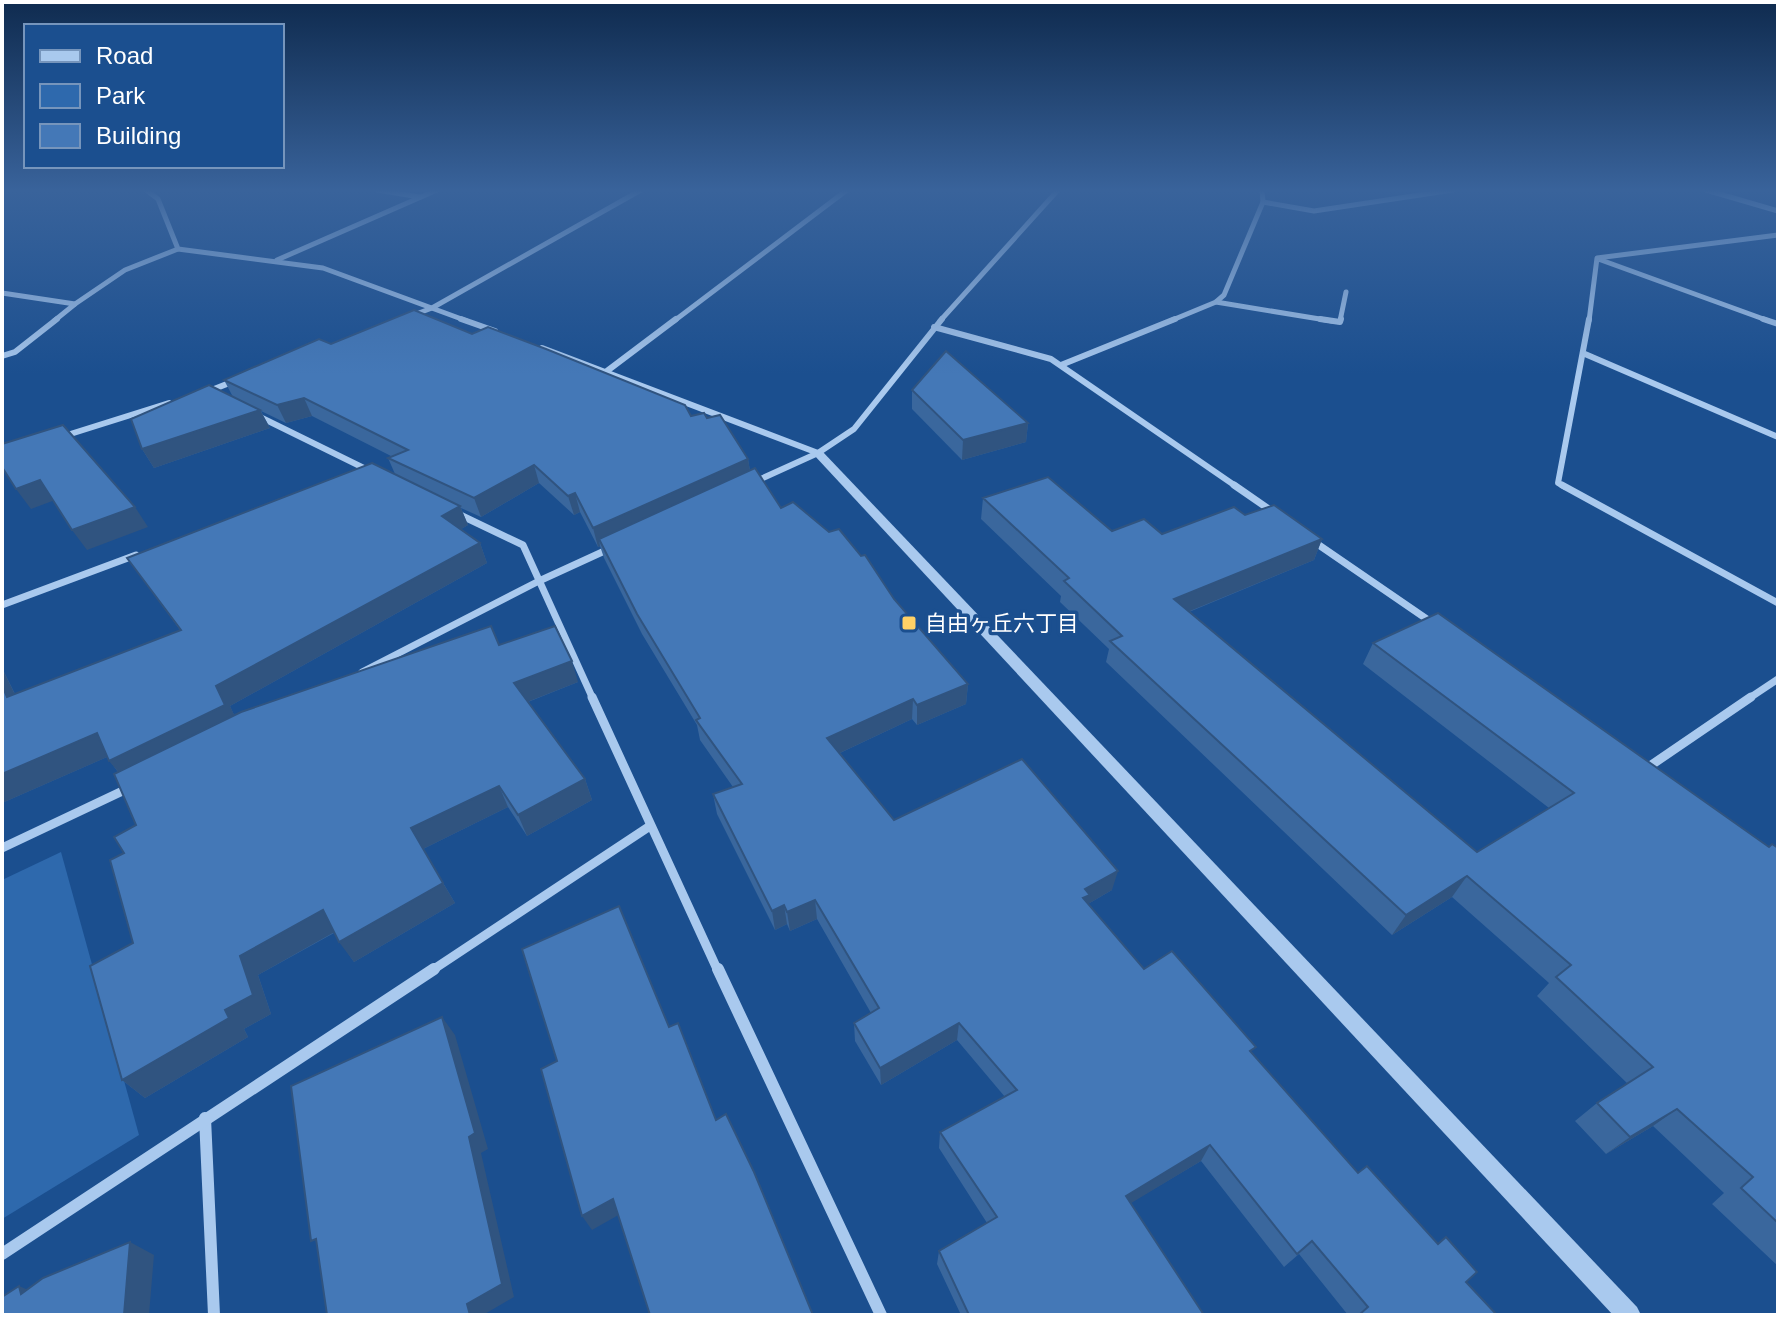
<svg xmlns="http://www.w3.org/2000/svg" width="1780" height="1317" font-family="Arial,'Noto Sans JP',sans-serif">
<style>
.green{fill:#2e69ad}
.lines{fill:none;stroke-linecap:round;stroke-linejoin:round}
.minor-far4{stroke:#a9c9ee;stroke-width:5}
.minor-far3{stroke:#a9c9ee;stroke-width:6}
.minor-far2{stroke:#a9c9ee;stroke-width:7}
.minor-far1{stroke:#a9c9ee;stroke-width:9}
.minor{stroke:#a9c9ee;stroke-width:12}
.tertiary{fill:#a9c9ee;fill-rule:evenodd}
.wall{fill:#3a679d}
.shaded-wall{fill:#305480}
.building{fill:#4478b7;stroke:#305480;stroke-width:2}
.poi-dot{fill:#ffd166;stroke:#1b4f8f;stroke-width:3}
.labels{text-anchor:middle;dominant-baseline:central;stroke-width:7;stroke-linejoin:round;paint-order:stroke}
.poi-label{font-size:22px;fill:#fff;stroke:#1b4f8f;text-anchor:start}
</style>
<rect width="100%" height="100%" fill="#1b4f8f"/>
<polygon class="green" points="61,852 139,1135 2,1219 2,880"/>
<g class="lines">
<g class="minor-far4">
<polyline points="146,190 158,199 178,249 323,268 467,321"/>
<polyline points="377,190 420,197"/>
<polyline points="1706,190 1778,211"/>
<polyline points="1263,202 1314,211 1453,190"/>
<polyline points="277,260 437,190"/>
<polyline points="1601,260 1769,321"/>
<polyline points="2,293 75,304 54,321"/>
<polyline points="1216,302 1332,321"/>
<polyline points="75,304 125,270 178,249"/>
<polyline points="411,316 432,308 641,190"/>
<polyline points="674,321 847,190"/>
<polyline points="940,321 1058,190"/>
<polyline points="1170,321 1216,302 1224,295 1263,202 1262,190"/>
<polyline points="1340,321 1346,292"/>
<polyline points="1589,321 1597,258 1778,235"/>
</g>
<g class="minor-far3">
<polyline points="461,319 495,331"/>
<polyline points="1320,319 1340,322 1341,319"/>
<polyline points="1763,319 1778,324"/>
<polyline points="934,327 1051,359 1237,487"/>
<polyline points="542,348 818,453"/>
<polyline points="1585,354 1778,437"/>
<polyline points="2,356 15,352 57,319"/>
<polyline points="1061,365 1175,319"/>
<polyline points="607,371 676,319"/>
<polyline points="209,391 237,380"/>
<polyline points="258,416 372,472"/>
<polyline points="64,436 169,403"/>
<polyline points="754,482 818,453 854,429 942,319"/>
<polyline points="1565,487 1558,483 1589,319"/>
</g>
<g class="minor-far2">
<polyline points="1234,485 1273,512"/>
<polyline points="1562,485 1778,603"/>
<polyline points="456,513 523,545 593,699"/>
<polyline points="1313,541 1434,624"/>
<polyline points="2,605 136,555"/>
<polyline points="362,672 539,581 611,548"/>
<polyline points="1748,699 1778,679"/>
</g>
<g class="minor-far1">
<polyline points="592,697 718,971"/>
<polyline points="1644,770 1751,697"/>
<polyline points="2,848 131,787"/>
<polyline points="431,971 650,826"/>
</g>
<g class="minor">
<polyline points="718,969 881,1315"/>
<polyline points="205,1118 214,1315"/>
<polyline points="2,1254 434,969"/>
</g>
<polygon class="tertiary" points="818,450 822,451 1637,1307 1641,1315 1613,1315 814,455 814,451"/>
</g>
<g class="wall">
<polygon points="472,334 691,416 707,418 748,459 750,471 781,508 894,599 968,684 966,704 917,725 912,719 840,753 894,820 1112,890 1088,904 1144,969 1252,1054 1358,1173 1438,1244 1446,1237 1466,1282 1497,1315 1348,1315 1299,1254 1284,1267 1201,1161 1130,1203 1204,1315 961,1315 937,1264 939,1251 987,1223 939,1148 940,1132 1005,1097 957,1040 881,1085 855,1041 854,1023 871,1013 817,919 790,931 787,924 775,930 717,814 713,794 733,787 700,740 697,725 642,634 604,558 600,546 598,547 580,512 574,515 539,483 481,517 461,508 468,525 461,529 480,543 487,563 230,706 234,715 499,645 578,682 528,702 585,779 592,800 527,836 508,807 423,849 455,903 354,962 334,933 258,975 271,1014 244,1029 248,1037 145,1098 122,1080 133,943 124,853 136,825 118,772 107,757 2,803 2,668 15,694 180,630 127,558 395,474 388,458 391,456 312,416 286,423 261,411 270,428 154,468 142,449 233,397 224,380 331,344"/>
<polygon points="912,390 1028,423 1026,442 962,460 912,409"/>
<polygon points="983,498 1112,531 1162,534 1245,515 1322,539 1314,560 1189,612 1477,852 1549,808 1363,664 1373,643 1769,847 1778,848 1778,1266 1712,1204 1724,1193 1653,1126 1606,1154 1575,1121 1597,1103 1628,1084 1537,996 1549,983 1452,897 1392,935 1106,662 1109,649 1060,602 1061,596 981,519"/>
</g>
<g class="shaded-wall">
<polygon points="304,398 312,416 286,423 277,405"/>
<polygon points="260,410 270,428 154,468 142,449"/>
<polygon points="1028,423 1026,442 962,460 963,440"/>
<polygon points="748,459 751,477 599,539 600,546 598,547 593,528"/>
<polygon points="534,465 539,483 481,517 474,498"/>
<polygon points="40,480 55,500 31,509 16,489"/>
<polygon points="575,493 580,512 574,515 568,496"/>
<polygon points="460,506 468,525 450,536 442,516"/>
<polygon points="135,507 148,527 87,550 72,530"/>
<polygon points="1322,539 1314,560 1168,620 1174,599"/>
<polygon points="480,543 487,563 230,706 239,725 126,781 109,761 216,686"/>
<polygon points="572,661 578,682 522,704 514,683"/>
<polygon points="2,668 26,717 7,697 2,685"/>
<polygon points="968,684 966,704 917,725 917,705"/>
<polygon points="913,699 912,719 829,758 827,738"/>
<polygon points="97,733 114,754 2,803 2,774"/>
<polygon points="585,779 592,800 527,836 518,815"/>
<polygon points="499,786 508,807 423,849 411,828"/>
<polygon points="1118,871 1112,890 1088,904 1079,918 1085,889"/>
<polygon points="1467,876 1452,897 1392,935 1406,915"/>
<polygon points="443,883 455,903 354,962 339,942"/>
<polygon points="815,900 817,919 790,931 787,912"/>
<polygon points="784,905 787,924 775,930 772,911"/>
<polygon points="323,910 338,930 258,975 271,1014 244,1029 248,1037 145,1098 122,1080 225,1010 240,956"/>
<polygon points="442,1017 455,1035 488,1149 481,1153 514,1297 483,1315 470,1315 467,1304"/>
<polygon points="959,1023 957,1040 881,1085 880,1068"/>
<polygon points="1677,1109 1653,1126 1606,1154 1630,1137"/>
<polygon points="1210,1145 1201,1161 1118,1211 1126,1196"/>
<polygon points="613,1199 622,1213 592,1230 582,1216"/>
<polygon points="130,1242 154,1255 149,1315 124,1315"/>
<polygon points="19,1286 47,1298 21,1294"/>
</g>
<g class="building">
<polygon points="414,310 472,334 488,327 546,349 685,405 691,416 704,413 707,418 720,415 748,459 593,528 575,493 568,496 534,465 474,498 388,458 408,450 304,398 277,405 224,380 319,339 331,344"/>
<polygon points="946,351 1028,423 963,440 912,390"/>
<polygon points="209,385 260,410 142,449 131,419"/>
<polygon points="63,425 135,507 72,530 40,480 16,489 2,467 2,444"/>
<polygon points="372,463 460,506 442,516 480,543 216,686 225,705 109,761 97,733 2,774 2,685 7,697 181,630 127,558"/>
<polygon points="755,468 781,508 793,502 829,532 839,529 861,556 865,555 894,599 968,684 917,705 913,699 827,738 894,820 1022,759 1118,871 1085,889 1090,895 1083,898 1144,969 1172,951 1256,1047 1250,1051 1358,1173 1367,1166 1438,1244 1446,1237 1477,1272 1466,1282 1497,1315 1359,1315 1368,1307 1312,1241 1297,1254 1210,1145 1126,1196 1204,1315 969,1315 939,1251 997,1217 940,1132 1017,1090 959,1023 880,1068 854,1023 879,1008 815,900 787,912 784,905 772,911 713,794 742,784 696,720 700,718 637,614 599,539"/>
<polygon points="1048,477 1112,531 1144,519 1162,534 1234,507 1245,515 1274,505 1322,539 1174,599 1477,852 1574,793 1373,643 1438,613 1769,847 1772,844 1778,848 1778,1223 1741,1188 1753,1177 1677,1109 1630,1137 1597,1103 1653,1067 1556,977 1571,965 1467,876 1406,915 1110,641 1122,636 1064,581 1069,578 983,498"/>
<polygon points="491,626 499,645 555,626 572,661 514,683 585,779 518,815 499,786 411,828 443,883 339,942 323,910 240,956 253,995 225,1010 229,1018 122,1080 90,966 133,943 110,860 124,853 114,837 136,825 114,774 241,712"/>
<polygon points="619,906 669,1027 678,1023 716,1120 726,1114 754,1172 813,1315 650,1315 613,1199 582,1216 541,1069 557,1061 522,949"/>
<polygon points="442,1017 475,1133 469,1137 502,1284 467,1304 470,1315 327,1315 316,1239 311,1241 291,1086"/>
<polygon points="130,1242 124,1315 2,1315 2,1297 19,1286 21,1294 43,1278"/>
</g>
<linearGradient id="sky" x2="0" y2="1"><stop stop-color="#0f2b4f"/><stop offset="0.51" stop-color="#39639b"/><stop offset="1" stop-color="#39639b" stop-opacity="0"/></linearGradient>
<rect width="1780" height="374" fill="url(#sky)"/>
<rect class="poi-dot" x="901" y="615" width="16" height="16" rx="4"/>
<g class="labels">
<g class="poi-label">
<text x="925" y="623">自由ヶ丘六丁目</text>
</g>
</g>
<rect width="1780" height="1317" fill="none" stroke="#ffffff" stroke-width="8"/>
<rect x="24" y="24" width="260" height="144" fill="#1b4f8f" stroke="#7695bc" stroke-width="2"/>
<rect x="40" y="50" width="40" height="12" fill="#a9c9ee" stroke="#7695bc" stroke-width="2"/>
<text x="96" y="64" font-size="24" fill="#ffffff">Road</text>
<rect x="40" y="84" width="40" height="24" fill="#2e69ad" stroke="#7695bc" stroke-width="2"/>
<text x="96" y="104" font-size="24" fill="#ffffff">Park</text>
<rect x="40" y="124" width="40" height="24" fill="#4478b7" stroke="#7695bc" stroke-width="2"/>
<text x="96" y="144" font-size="24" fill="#ffffff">Building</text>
</svg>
